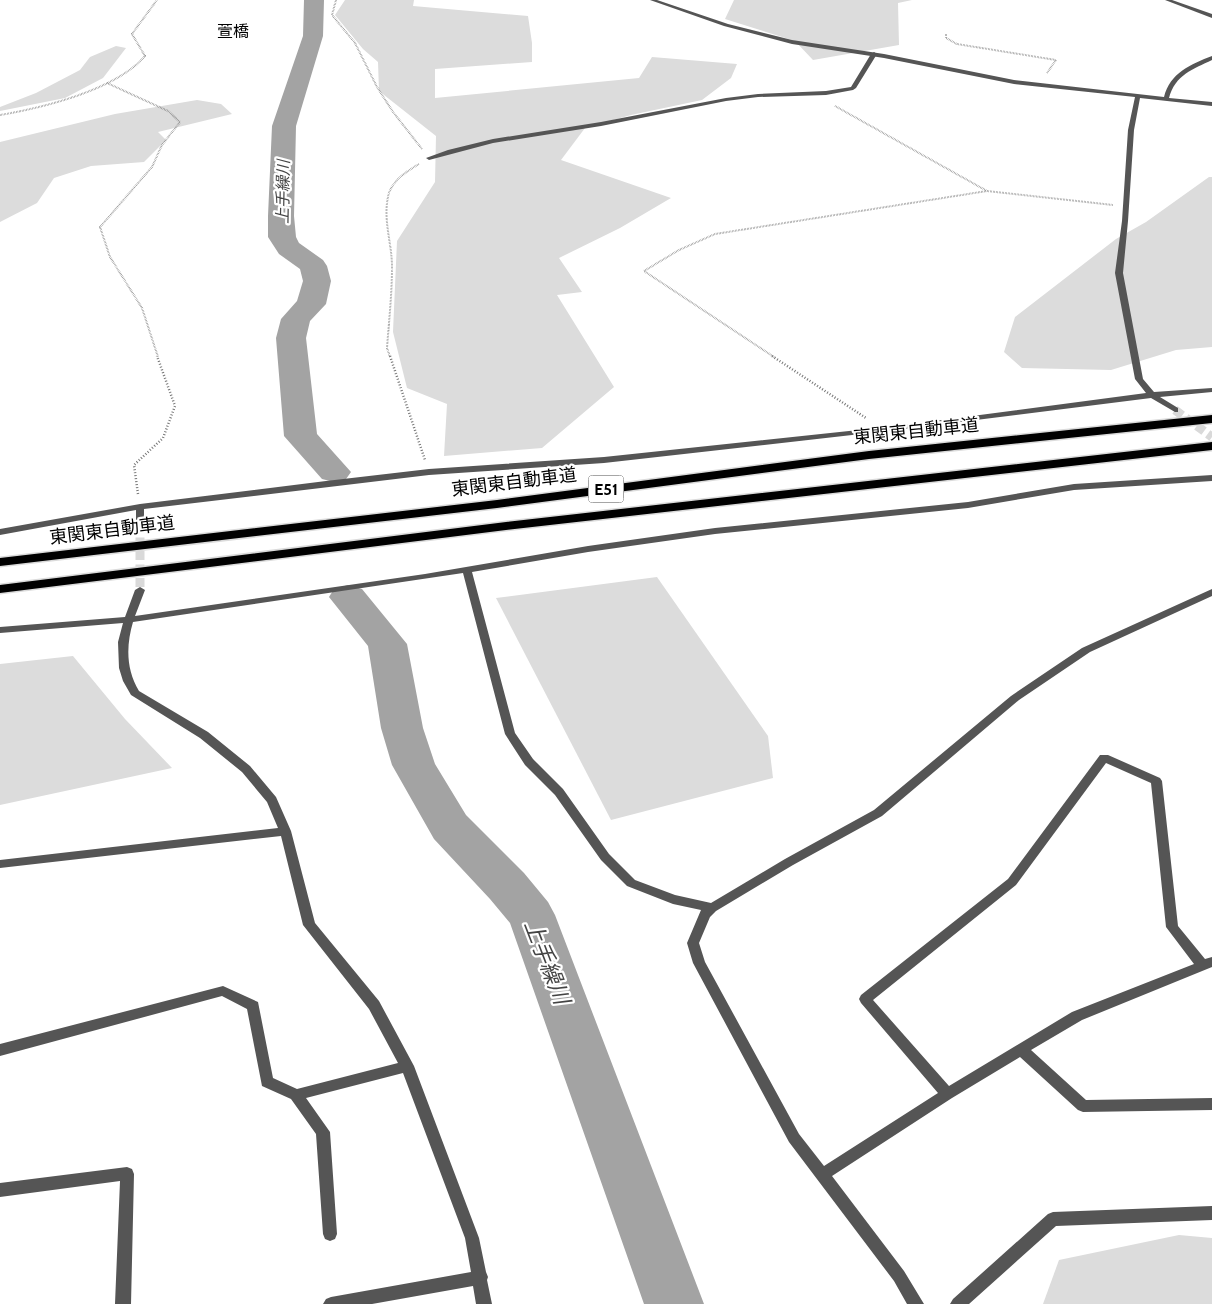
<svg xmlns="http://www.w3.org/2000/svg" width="1212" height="1304" font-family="Cabin,'Noto Sans JP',sans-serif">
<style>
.green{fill:#dcdcdc}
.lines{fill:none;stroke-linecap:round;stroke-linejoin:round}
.river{fill:#a3a3a3;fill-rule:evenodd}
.minor-tunnel{stroke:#d9d9d9;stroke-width:9;stroke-dasharray:9 4.5;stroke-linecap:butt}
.motorway-casing{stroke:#dbdbdb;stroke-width:3}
.path-far1{stroke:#777;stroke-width:2;stroke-dasharray:0.5 1;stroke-linecap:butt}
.path{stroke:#777;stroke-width:2.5;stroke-dasharray:1 2;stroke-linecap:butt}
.service{fill:#555;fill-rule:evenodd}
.minor{fill:#555;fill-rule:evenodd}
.motorway{fill:#000;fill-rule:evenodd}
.labels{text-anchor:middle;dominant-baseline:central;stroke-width:4.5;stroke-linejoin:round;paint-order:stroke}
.far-quarter-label{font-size:16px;fill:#000;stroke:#fff}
.far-water-label{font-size:16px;font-style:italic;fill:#444;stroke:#fff}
.shield{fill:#fff;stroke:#4c4c4c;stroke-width:1}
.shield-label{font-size:16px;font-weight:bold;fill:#000}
.street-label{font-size:18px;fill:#000;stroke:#fff}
.near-water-label{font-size:22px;font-style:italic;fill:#444;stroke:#fff}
</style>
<rect width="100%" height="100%" fill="#fff"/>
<g class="green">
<polygon points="345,0 414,0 413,6 528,16 532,43 532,62 435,69 435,98 639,78 652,57 737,64 731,78 702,100 631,115 585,128 561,160 671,198 620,228 559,258 582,292 557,295 614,387 542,448 444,456 447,404 407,388 393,332 397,241 435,182 436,136 379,91 378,62 363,49 335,15"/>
<polygon points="734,0 912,0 898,3 899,45 813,60 795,41 725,19"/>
<polygon points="116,46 126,48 103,78 65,98 0,111 0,107 36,93 80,70 90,57"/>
<polygon points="197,100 221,104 232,114 158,132 166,140 144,162 91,166 54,178 37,203 0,222 0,142 115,114"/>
<polygon points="1209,177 1212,177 1212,347 1176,350 1111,370 1022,368 1004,352 1015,317 1116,239 1146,222"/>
<polygon points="657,577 768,736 773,778 611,820 496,598"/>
<polygon points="73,656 125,719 172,768 0,805 0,664"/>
<polygon points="1179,1235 1212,1238 1212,1304 1043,1304 1059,1260"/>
</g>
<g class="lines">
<g class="river">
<polygon points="304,0 324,0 323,36 296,126 294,216 296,237 299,243 323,260 327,266 331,281 326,304 310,321 306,338 317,434 351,472 346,479 334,482 322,479 284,436 276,338 281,319 297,301 303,281 300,269 279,254 268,237 268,216 272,126 303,36"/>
<polygon points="348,585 362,589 407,644 423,728 435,764 466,815 524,873 548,902 555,915 704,1304 644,1304 510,923 490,899 434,839 392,765 381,728 368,646 329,597 334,589"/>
</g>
<g class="minor-tunnel">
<polyline points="1175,410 1212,437"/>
<polyline points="140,524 140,590"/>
</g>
<defs>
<g id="motorway">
<polygon points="1212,415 1212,423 869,459 497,508 0,566 0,558 497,500 869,451"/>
<polygon points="1212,442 1212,450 506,530 0,593 0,585 506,522"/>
</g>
</defs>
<use href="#motorway" class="motorway-casing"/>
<g class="path-far1">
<polyline points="336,0 332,15 355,43 377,87 393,112 422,149"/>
<polyline points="946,34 946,38 957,44 1056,60 1047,73"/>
<polyline points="107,83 168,111 180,122 162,145 152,167 100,227 110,257 142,308 158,357"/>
<polyline points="835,106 987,191"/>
<path d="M0,115C42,108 116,90 145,56L132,34L157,0"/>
<path d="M390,357L387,348C389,321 392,293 392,267C392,244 383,220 388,197C391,181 406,172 419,164"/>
<polyline points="774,357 644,271 679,250 715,234 987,191 1113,205"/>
</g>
<g class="path">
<polyline points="390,356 425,460"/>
<polyline points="772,356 866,418"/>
<polyline points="138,494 134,465 163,438 175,406 157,356"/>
</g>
<polygon class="service" points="874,52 877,54 856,88 853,90 826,95 758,97 726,101 601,126 493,143 429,160 426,158 448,150 493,139 601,122 726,98 758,94 826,91 851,87 871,54"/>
<g class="minor">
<path d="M650,0H657L728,24L792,40L884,54L1014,80L1164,97C1170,73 1191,64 1212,56V60C1193,69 1175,75 1169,98L1212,102V106L1140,98L1134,130L1128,221L1123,273L1143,379L1154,392L1212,388V392L1160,397L1178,408V412H1175L1151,398L896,430L604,463L429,475L144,509V524L140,527L136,524V510L0,535V529L140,504L326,481L429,469L604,457L896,426L1146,393L1135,379L1115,273L1122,221L1128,130L1135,97L1014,84L884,58L792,44L724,26Z"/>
<polygon points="1165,0 1172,0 1212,14 1212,18"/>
<path d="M1212,475V481L1074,490L968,508L715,534L588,552L472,572L515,733L533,759L563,789L609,854L635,880L675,895L711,903L785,859L874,810L1011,696L1082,648L1212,589V596L1090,652L1019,700L882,816L793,865L716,911L710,917L699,943L705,962L799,1134L824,1166L938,1093L861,1003L859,999L861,995L1008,879L1100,755H1108L1160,778L1162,781L1178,926L1205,959L1212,957V967L1082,1020L1031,1050L1086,1100L1212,1098V1110L1083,1112L1078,1110L1020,1057L952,1098L832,1176L904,1271L924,1304H907L894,1281L789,1142L693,963L687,943L701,910L673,904L627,886L601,860L555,795L525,765L505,734L463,573L133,622C126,646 126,669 139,691L208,732L250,766L276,797L291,831L315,923L379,1001L414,1066L479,1238L486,1272L488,1277L487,1280L492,1304H476L473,1286L372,1304H323L326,1299L331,1297L471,1272L465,1238L403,1073L306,1098L330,1132L337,1234L335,1239L330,1241L325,1239L323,1234L316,1134L291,1099L262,1086L247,1009L222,996L0,1056V1044L223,986L258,1002L273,1078L297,1089L398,1063L369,1009L303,925L281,836L0,868V860L278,828L267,802L242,772L200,738L131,695L123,681L119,668L118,642L123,623L0,633V627L125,617L135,590L140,587L145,590L135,616L425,574L588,546L715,528L968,502L1074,484ZM1106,763L1151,783L1166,927L1194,964L1072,1012L949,1086L873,1000L1016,885Z"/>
<polygon points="127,1167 132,1169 134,1174 131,1304 115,1304 120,1181 0,1197 0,1183"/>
<polygon points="1212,1206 1212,1220 1056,1226 969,1304 950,1304 953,1299 1048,1214 1053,1212"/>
</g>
<use href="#motorway" class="motorway"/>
</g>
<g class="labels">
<g class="far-quarter-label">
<text x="233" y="31">萱橋</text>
</g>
<g class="far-water-label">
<text transform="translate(283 192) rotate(-89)">上手繰川</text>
</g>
<rect class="shield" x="588.5" y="475.5" width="35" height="27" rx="4"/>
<g class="shield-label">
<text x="606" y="489">E51</text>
</g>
<g class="street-label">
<text transform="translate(916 431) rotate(-6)">東関東自動車道</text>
<text transform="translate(514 482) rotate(-7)">東関東自動車道</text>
<text transform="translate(112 530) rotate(-7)">東関東自動車道</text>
</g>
<g class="near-water-label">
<text transform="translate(547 962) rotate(69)">上手繰川</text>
</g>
</g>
</svg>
